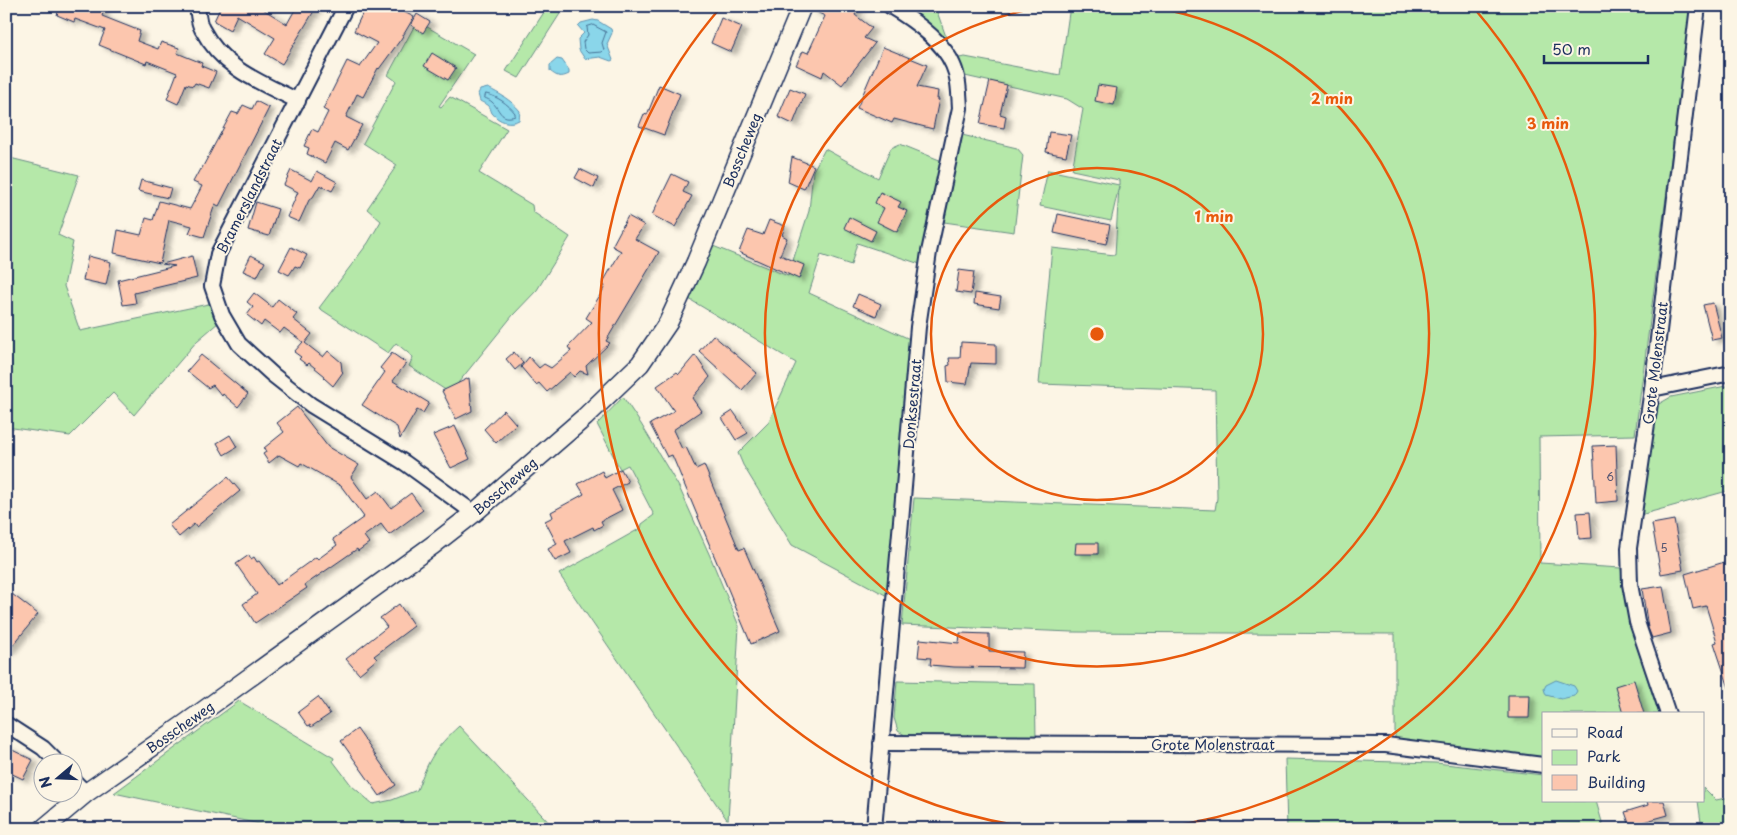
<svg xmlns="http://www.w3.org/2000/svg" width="1737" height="835" font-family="'Playpen Sans',sans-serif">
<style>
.green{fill:#b5e8a9;stroke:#688c84}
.water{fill:#8ad6ea;stroke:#5e93b2}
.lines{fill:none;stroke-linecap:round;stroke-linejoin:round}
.shore{stroke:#477296;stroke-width:1}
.building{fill:#fcc6ae;stroke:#1b2f5e;filter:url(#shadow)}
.minor-casing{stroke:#1b2f5e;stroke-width:18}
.tertiary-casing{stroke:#1b2f5e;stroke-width:21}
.minor{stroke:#fcf5e5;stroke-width:14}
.tertiary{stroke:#fcf5e5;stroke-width:18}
.ring{fill:none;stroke:#e8590c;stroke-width:2.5}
.labels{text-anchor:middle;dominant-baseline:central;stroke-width:4;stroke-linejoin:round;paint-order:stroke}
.number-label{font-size:11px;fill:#535572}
.street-label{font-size:14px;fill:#1b2f5e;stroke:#fcf5e5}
.centre{fill:#e8590c;stroke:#fcf5e5;stroke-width:2.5}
.ring-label{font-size:15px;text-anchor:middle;font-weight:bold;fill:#e8590c;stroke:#fcf5e5;stroke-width:4;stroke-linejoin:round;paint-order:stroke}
</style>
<defs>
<filter id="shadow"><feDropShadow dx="5.5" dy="3" stdDeviation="2.5" flood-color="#0004"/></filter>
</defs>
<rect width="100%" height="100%" fill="#fcf5e5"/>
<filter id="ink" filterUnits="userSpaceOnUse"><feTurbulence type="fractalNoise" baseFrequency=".02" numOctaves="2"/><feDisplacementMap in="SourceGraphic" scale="10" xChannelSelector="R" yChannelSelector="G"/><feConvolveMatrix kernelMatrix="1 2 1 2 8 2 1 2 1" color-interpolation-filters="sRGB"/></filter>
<g filter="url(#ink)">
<g class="green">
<polygon points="548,6 565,6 519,78 506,71"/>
<polygon points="912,6 935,6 949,45 941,37 917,20"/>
<polygon points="1070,6 1691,6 1635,435 1539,437 1540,563 1621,568 1626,604 1632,632 1659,714 1543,714 1543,758 1395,742 1395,634 1072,632 902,625 914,498 1215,510 1217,498 1215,390 1039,384 1052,248 1115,255 1119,186 1111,221 1040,206 1048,170 1119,185 1119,180 1072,170 1083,109 1067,99 965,76 959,58 965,57 1060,75"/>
<polygon points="417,21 474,54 439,106 441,107 450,97 507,129 479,173 532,205 533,212 570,237 537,290 513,315 450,393 409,366 413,357 396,343 388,353 319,308 368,243 381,221 367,209 397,165 363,143 396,81 388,75"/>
<polygon points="962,135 1017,148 1023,155 1014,232 944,222"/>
<polygon points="900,144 942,161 923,265 857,243 851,265 821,255 809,293 914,341 891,598 792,545 743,465 738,453 768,423 796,363 689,299 713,246 788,276 809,211 813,171 825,149 878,178 891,148"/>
<polygon points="6,157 79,175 58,235 73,242 64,286 80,331 213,303 219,322 197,341 134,415 113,393 70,436 6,427"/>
<polygon points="1731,385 1731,490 1640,515 1652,428 1657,405 1671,397"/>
<polygon points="623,397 641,424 679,487 710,556 739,626 728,821 559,574 641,528 642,524 654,515 628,465 620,469 597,424"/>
<polygon points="897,681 1035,684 1036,738 910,738 898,731 894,718"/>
<path d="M239,701L334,758L333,761L352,786L373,804L392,800L417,790C429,759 434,749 459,726L555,829H283L114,793Z"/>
<polygon points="1285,759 1436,763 1543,775 1543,801 1596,801 1604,829 1287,829"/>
<polygon points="1703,787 1716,800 1731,797 1731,829 1702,829 1698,801 1703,801"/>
</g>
<g class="water">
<polygon points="593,20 598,21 611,29 612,33 607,44 613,60 611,61 600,57 585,59 579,50 578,39 584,33 578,26 581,23"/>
<path d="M557,59L562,60L569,70V74C561,78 557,77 550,71V65Z"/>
<path d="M488,88C500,94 511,100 520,111L519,120C510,125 499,122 492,113C490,109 491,108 488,105C486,104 483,103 480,101L478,94L480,90Z"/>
<polygon points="1556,680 1574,686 1577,691 1574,696 1561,699 1546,695 1544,689 1546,685"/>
</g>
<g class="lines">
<g class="shore">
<polygon points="593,25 606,32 602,43 604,50 602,52 588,53 584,49 583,42 588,35 587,27"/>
<path d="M486,94C497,96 508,104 515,113V116C500,121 500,109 492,102C490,100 487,99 485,98Z"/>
</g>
</g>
<g class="building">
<polygon points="60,6 92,6 104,11 102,16 140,31 137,41 158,49 161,42 179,48 177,53 202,63 201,66 216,72 209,88 195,83 193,86 186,84 178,104 167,99 177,73 147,61 146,64 99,45 105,30 75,19 74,22 57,15"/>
<polygon points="221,6 258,6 287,24 297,6 317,6 282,64 265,54 275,38 237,15 230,30 214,21"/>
<polygon points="366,6 392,6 414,17 401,39 379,69 378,68 363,97 357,94 346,117 362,125 348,150 335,143 325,163 307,154 309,148 304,146 312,129 318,132 328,112 323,109 347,61 360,67 377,43 354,31"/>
<polygon points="812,6 859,6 855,15 872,28 864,38 875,43 842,85 824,71 822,77 796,65 803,51 808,53 825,16 812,10"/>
<polygon points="417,14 430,22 423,33 411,25"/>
<polygon points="721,18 742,27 731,52 711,43"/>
<polygon points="883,47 927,65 917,87 938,91 937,99 939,99 933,129 894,119 892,123 857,108"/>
<polygon points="432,53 456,68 448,80 424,66"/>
<polygon points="990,81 1007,85 1000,114 1006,116 1004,128 980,124"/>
<polygon points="659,85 680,94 664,135 639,126 644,114 647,115"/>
<polygon points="1098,85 1117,88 1114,105 1095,101"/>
<polygon points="790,88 805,94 793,124 778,117"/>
<polygon points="256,101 269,108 219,206 215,204 204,237 189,233 192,226 169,220 160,263 114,253 118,230 141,235 146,218 153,220 159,201 190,209 202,186 193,182 200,169 201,170 232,112 238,114 243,105 252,109"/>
<polygon points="1049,132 1071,135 1066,156 1046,152"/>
<polygon points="792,157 814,166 804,189 788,182"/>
<polygon points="580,169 598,178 594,188 575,178"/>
<polygon points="291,170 312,181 317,171 337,182 332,191 320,185 313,197 309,200 299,222 287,217 298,192 284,185"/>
<polygon points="672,174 688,182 683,192 692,196 675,227 652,215"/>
<polygon points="141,180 171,188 168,198 138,191"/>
<polygon points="880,192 901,202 898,207 907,211 897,232 877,222 884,208 875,203"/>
<polygon points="256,202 278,209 269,236 248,230"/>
<polygon points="1058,214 1110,225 1106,244 1054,233"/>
<polygon points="628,216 644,225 635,239 659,252 606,341 610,343 586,366 588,374 580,371 574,377 570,372 547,392 539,383 536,385 521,367 529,357 539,368 544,364 551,368 571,351 568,347 592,322 586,318 602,292 605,286 602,284 621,251 612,246"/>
<polygon points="849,217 876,231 871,241 844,228"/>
<polygon points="769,220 785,226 782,235 787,238 780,255 804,265 799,279 739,252 748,230 763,235"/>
<polygon points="291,247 307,255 300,268 295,266 289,275 279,270"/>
<polygon points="251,255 265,262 257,277 243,271"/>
<polygon points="88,256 111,262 106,285 83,280"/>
<polygon points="192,256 197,278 134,293 136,303 123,305 118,280 175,266 162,264"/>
<polygon points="959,270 974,272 971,294 956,292"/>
<polygon points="254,293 272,307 278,299 297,314 293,319 312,334 305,343 323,357 328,351 341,362 342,371 343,372 333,386 324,378 325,376 309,363 307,365 299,359 301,357 294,352 303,342 284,328 280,333 264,321 261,326 247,315 253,307 247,302"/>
<polygon points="975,293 1001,297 999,308 974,304"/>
<polygon points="858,294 881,304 876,316 853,306"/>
<polygon points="1713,303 1722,338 1712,340 1703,305"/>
<polygon points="713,335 757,373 742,390 699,351"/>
<polygon points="961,342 996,344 996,364 971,363 967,384 948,382 947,366 950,365 949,358 960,358"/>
<polygon points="514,352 523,363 515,370 506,359"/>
<polygon points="392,353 406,363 393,381 429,403 423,413 417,410 400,439 397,427 362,405 385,372 380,368"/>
<polygon points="201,355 248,394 238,407 223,394 222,396 213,385 208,388 187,371"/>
<polygon points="695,355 710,377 692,398 701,411 673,430 682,449 686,447 696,469 704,465 739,550 744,548 780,631 751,644 672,455 667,457 650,424 674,411 657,386 677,372 679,374"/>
<polygon points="469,378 472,411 456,419 442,391"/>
<polygon points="297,407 328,447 359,465 351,477 367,499 378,491 391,508 411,493 423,510 389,535 381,524 364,536 369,543 358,551 357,549 305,585 307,588 255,623 243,604 257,594 236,564 249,555 251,559 254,557 257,562 259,561 277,585 316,557 318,559 337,545 333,539 364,517 341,486 301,463 299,466 279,455 269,463 263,454 266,452 264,448 284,432 277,423"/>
<polygon points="504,410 516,424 496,443 484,429"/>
<polygon points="733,411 748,433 736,440 722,418"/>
<polygon points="455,426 470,459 451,468 433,435"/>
<polygon points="230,435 237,447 224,455 217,443"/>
<polygon points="1616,445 1618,501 1596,503 1593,446"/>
<polygon points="621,469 628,482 612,490 622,510 601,521 603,525 594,530 593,527 565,541 571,553 555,561 548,549 557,544 545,521 553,517 551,512 584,494 578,484 602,471 605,478"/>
<polygon points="228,477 240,491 196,527 194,524 179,537 169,525"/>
<polygon points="1590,512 1592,538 1579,539 1577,513"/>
<polygon points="1674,520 1683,570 1661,574 1652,524"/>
<polygon points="1076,543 1098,543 1098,554 1075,554"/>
<polygon points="1731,560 1731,688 1729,688 1714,643 1717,642 1706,606 1693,609 1685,574"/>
<polygon points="1663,586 1671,633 1652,638 1648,628 1642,589"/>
<polygon points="12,594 38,614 6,654 6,601"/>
<polygon points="399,604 414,626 374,656 377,659 359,674 346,659 387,627 380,618"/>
<polygon points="960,633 989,634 989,651 1023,652 1022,668 954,667 930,665 931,658 918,657 920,639 959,643"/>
<polygon points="1634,680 1644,714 1623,714 1615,686"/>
<polygon points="1508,695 1530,695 1529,718 1508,718"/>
<polygon points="318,697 330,714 311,727 310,725 308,726 298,712"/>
<polygon points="357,729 396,785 380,796 341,741"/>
<polygon points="6,747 33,760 23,779 6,771"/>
<polygon points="1647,801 1664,801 1668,815 1643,822 1645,829 1631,829 1625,812 1648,805"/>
</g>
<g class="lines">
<defs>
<g id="minor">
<path d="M197,6C198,13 198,22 202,29C223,69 260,82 298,101"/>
<polyline points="346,6 218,254 212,286 222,315 239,344 273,375 311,405 405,463 474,513"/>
<polyline points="1652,389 1731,373"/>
<polyline points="1668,714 1637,622 1630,584 1629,548 1652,389 1698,6"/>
<polyline points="6,724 43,748 57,762"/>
<polyline points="881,743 1386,745 1543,765"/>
<polyline points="72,779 86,793"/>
<path d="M874,829L918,327L929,252L960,108C959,93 959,78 953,65C943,41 912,19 890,6"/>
</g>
<polyline id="tertiary" points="43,829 86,793 185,724 433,545 474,513 585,417 640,364 668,323 696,262 802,6"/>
</defs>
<use href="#minor" class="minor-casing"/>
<use href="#tertiary" class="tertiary-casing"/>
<use href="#minor" class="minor"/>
<use href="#tertiary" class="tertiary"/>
</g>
</g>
<g class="ring">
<circle cx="1097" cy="334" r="166"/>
<path d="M1152 7A332 332 0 1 1 1042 7"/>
<path d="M1036 828A498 498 0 0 1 721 7M1473 7A498 498 0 0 1 1158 828"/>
</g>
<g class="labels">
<g class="number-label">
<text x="1610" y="476">6</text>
<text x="1664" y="547">5</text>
</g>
<g class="street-label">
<text transform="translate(742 150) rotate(-68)">Bosscheweg</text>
<text transform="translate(249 196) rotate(-63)">Bramerslandstraat</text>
<text transform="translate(1655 363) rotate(-83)">Grote Molenstraat</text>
<text transform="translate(912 404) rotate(-85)">Donksestraat</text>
<text transform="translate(505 486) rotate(-41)">Bosscheweg</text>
<text transform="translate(180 727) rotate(-35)">Bosscheweg</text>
<text x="1213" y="744">Grote Molenstraat</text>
</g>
</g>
<circle cx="1097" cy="334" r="8" class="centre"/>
<g class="ring-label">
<text x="1332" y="104">2 min</text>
<text x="1548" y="129">3 min</text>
<text x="1214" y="222">1 min</text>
</g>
<rect width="1737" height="835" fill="none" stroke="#fcf5e5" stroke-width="25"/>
<rect x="12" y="12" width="1712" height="810" fill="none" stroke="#1b2f5e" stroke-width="2" filter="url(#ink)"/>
<rect x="1542" y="712" width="162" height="90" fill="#fcf5e5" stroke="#a2a6af"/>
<rect x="1552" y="729" width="25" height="8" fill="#fcf5e5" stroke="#a2a6af"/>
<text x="1587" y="738" font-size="15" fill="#1b2f5e">Road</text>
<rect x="1552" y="750" width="25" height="15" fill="#b5e8a9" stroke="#a2a6af"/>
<text x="1587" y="762" font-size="15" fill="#1b2f5e">Park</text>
<rect x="1552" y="775" width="25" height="15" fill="#fcc6ae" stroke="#a2a6af"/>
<text x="1587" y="788" font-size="15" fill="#1b2f5e">Building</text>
<g transform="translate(58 778) rotate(251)"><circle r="24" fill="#fcf5e5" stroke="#a2a6af"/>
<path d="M0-4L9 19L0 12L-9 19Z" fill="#1b2f5e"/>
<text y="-8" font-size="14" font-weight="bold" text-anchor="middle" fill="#1b2f5e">N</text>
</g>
<path d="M1544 55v8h104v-8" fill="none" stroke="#1b2f5e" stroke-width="2.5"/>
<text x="1552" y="55" font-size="15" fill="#1b2f5e" stroke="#fcf5e5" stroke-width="4" paint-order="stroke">50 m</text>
</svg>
